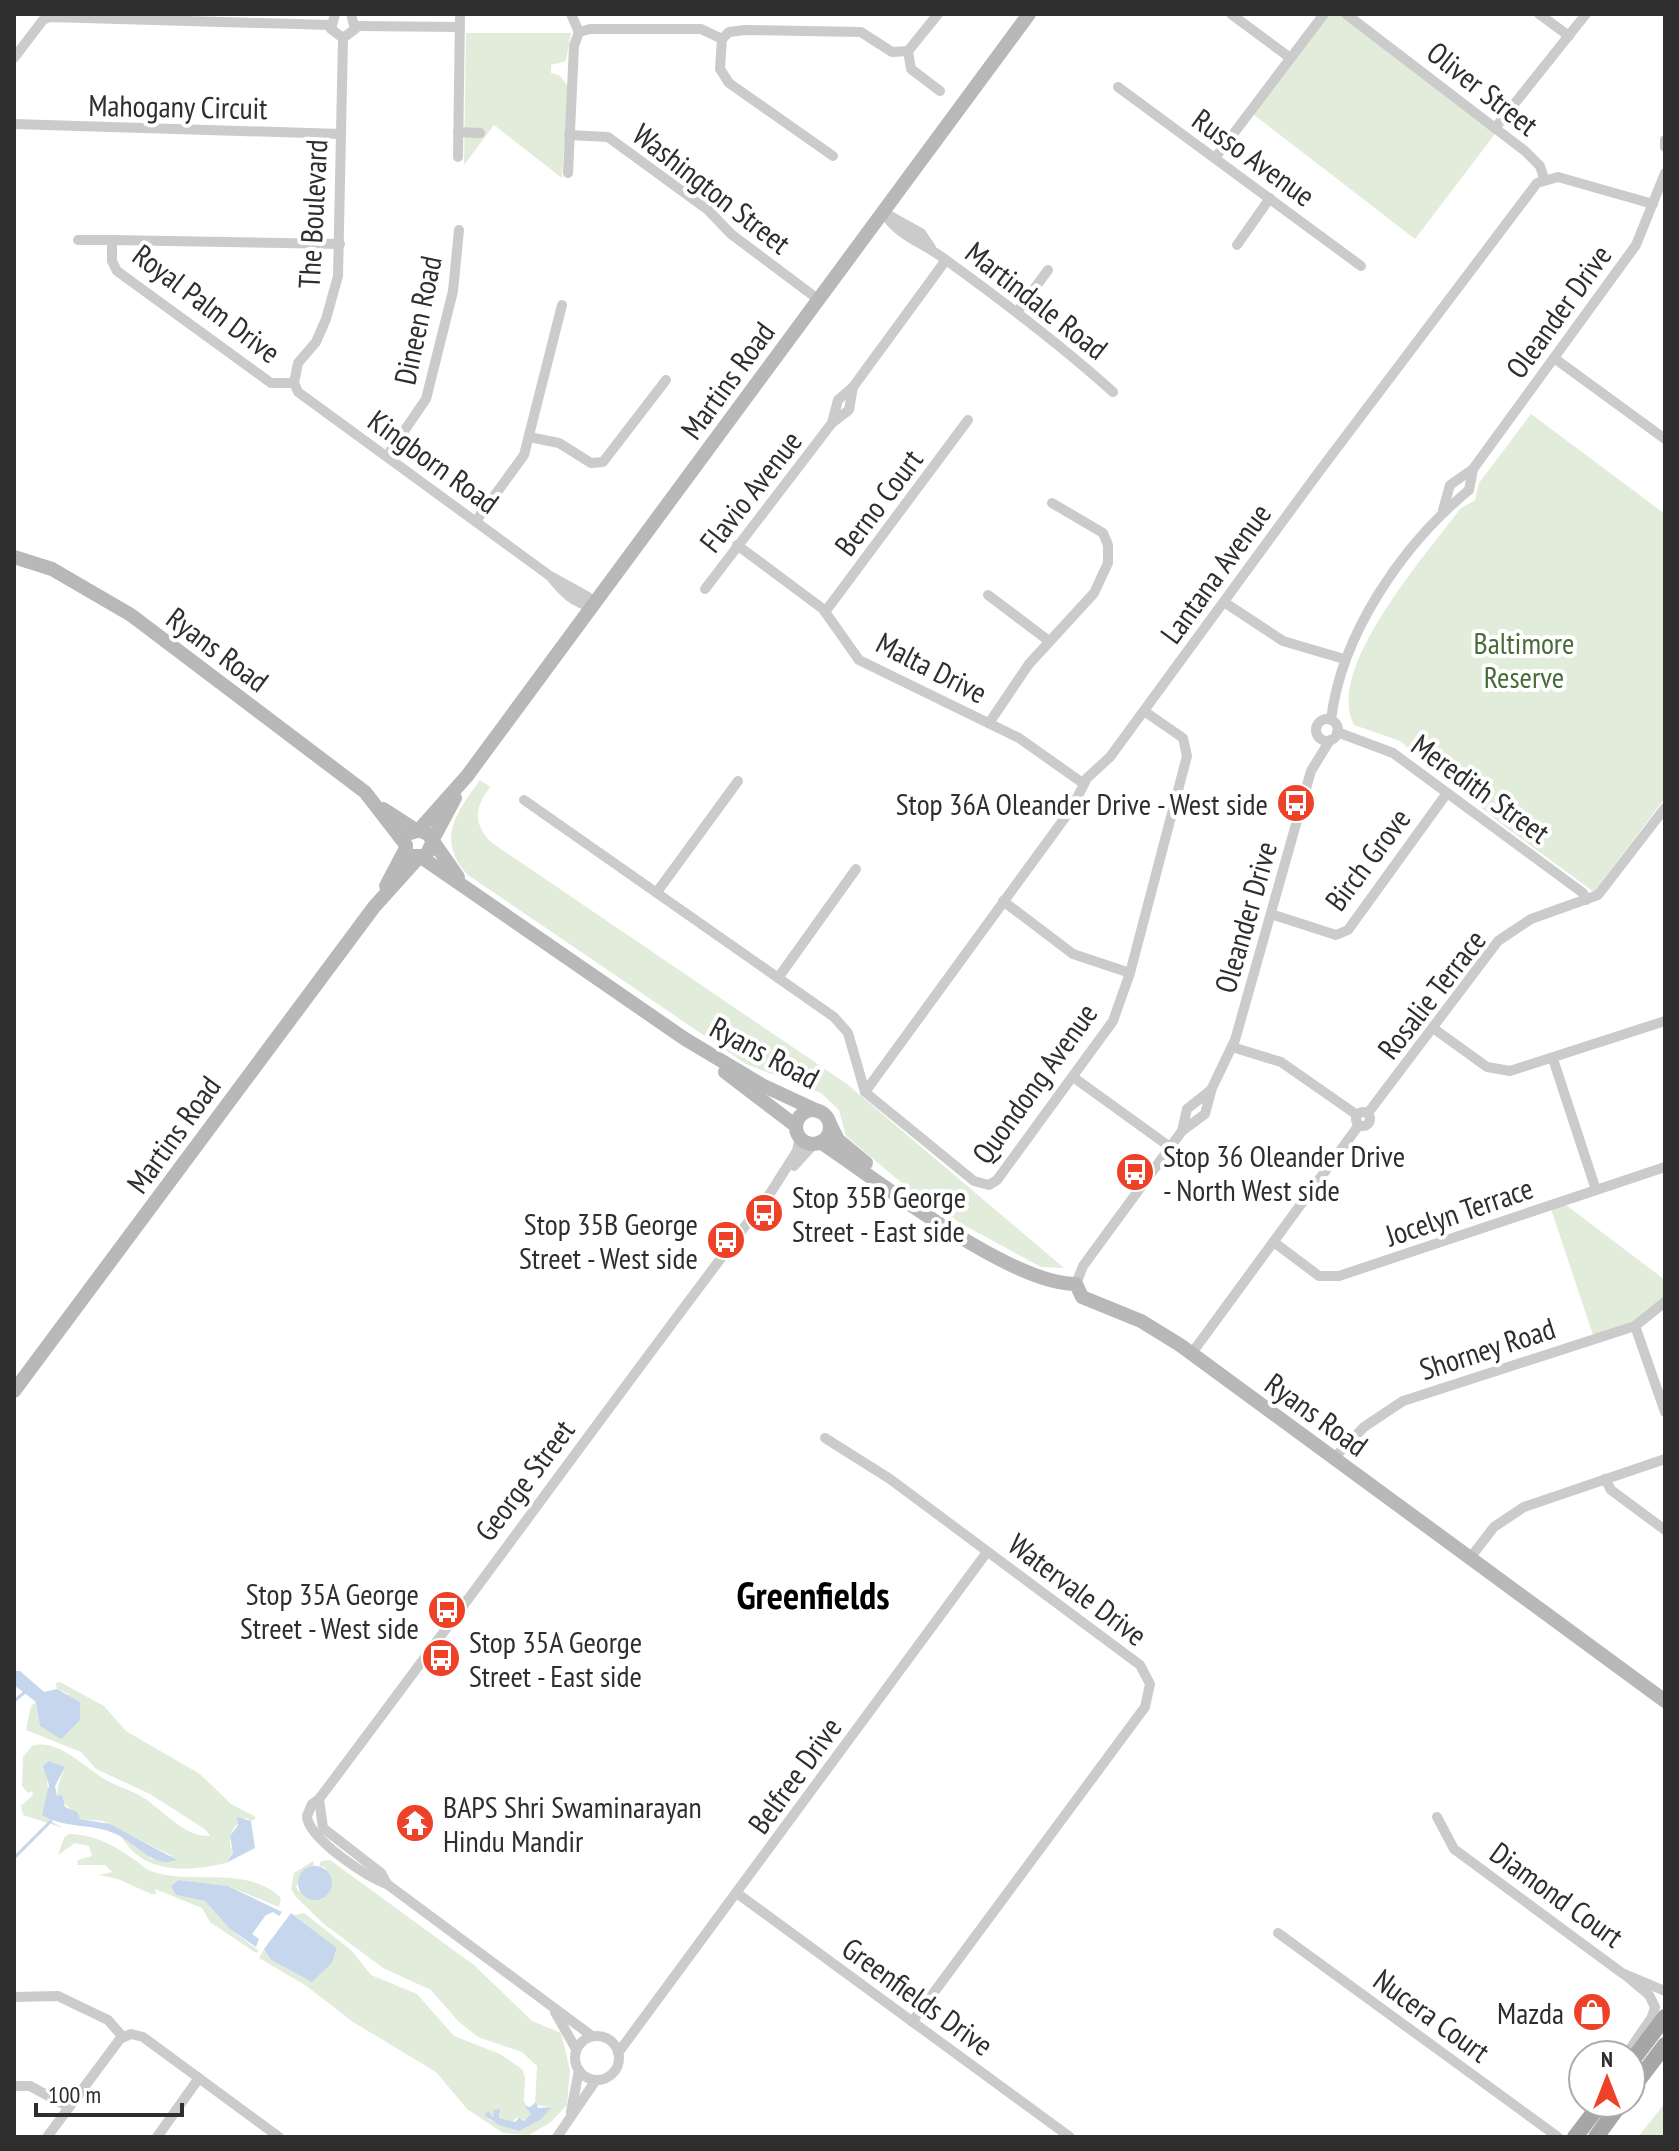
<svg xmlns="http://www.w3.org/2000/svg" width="1679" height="2151" font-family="'PT Sans Narrow',sans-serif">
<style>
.green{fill:#e1ecdb}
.water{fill:#c6d6ed}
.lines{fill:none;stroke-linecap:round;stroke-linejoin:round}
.stream{stroke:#c6d6ed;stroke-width:3}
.street{stroke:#cbcbcb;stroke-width:10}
.secondary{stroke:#b8b8b8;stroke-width:14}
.primary{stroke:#a6a6a6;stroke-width:16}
.labels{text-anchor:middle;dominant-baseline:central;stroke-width:8;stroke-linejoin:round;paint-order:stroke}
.street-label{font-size:30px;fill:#2e2e2e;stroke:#fff}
.park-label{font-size:30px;fill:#476c39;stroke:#fff}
.poi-label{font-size:30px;fill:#2e2e2e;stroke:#fff;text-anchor:end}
.district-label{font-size:38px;font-weight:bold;fill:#000;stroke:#fff}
</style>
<rect width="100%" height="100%" fill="#fff"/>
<g class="green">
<polygon points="1324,14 1346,14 1498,130 1415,239 1249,111"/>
<polygon points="466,33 571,33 566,61 551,65 551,73 559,75 568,86 562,178 494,125 464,165"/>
<path d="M1531,414L1665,514V798L1594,892L1504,826L1400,741L1354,725C1324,669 1427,554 1460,509L1475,500L1479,483Z"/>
<path d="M480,780L490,787C474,809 473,824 492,843L847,1084L1064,1268L1041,1267L960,1223L909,1189L846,1136L839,1110L821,1093L746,1064L468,875C435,840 457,812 480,780Z"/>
<polygon points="1562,1202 1665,1280 1665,1302 1635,1326 1594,1338 1550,1206"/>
<path d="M60,1682L104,1706L126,1731L200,1774L231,1804L254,1816L256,1818L251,1821L246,1818C234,1823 225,1839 233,1852L226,1863C189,1872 143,1875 121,1836L143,1848L151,1859L172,1856L103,1821L80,1819C60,1794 49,1806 65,1767L49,1761L46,1769L51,1821L63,1828L23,1815L21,1806L33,1795L32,1791L28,1793L22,1786L23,1757L32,1746C58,1737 87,1770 108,1781C120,1788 135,1791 147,1800C165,1813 187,1838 210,1836L206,1830L150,1794L96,1769L81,1752L26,1730L31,1706L36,1702L40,1726L69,1694L57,1689L56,1683Z"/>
<path d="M69,1834C96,1835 114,1845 136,1861C141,1864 145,1869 151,1871C192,1886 246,1864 281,1898L279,1907L228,1886L179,1880L176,1895L205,1901L230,1929L259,1951L256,1953L210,1922L202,1908L155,1889L156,1894H151L118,1879L99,1875L112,1872L105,1865H77L78,1860L92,1856L89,1846L75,1843L58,1855L64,1838Z"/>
<polygon points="330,1860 474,1965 532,2021 561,2033 570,2070 567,2105 551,2122 529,2135 503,2133 467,2109 436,2072 353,2022 305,1985 259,1958 264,1949 271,1960 312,1982 332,1963 337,1948 294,1915 304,1913 351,1950 371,1975 417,1994 454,2036 500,2054 522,2069 525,2077 524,2101 531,2114 526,2120 516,2118 512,2123 499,2118 500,2111 488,2119 515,2130 543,2116 552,2107 535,2105 537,2066 522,2052 478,2037 458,2021 431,1990 383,1968 324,1924 296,1897 291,1889 294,1873 313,1861 314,1866 296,1886 298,1891 327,1894 332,1885 325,1867 319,1866 321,1861"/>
<polygon points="1665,2103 1665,2137 1638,2137"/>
</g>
<g class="water">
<polygon points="14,1671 20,1671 44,1692 57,1689 80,1702 80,1720 61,1739 40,1726 36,1702 14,1685"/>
<path d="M49,1761L65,1767L55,1786L57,1796L62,1795L65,1807L77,1812L80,1819L110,1824L177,1860C153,1869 138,1844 116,1834C92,1823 65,1829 42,1815L49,1785L43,1766Z"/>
<polygon points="237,1817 251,1821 255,1848 226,1863 233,1853 230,1836 238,1825"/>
<circle cx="315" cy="1883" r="17"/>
<polygon points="179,1880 228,1886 282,1912 279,1916 273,1912 266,1915 252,1934 259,1939 256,1947 230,1929 205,1901 176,1895 171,1886"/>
<polygon points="291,1913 337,1948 332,1963 312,1982 271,1960 264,1949"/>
<polygon points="536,2102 538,2108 552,2107 540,2120 519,2131 499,2125 484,2115 488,2111 493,2117 494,2110 500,2109 499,2118 515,2122 519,2118 524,2121 531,2114 525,2106 530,2107"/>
</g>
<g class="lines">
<g class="stream">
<polyline points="14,1701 24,1693"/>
<polyline points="14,1858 51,1821"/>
</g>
<g class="street">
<polyline points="335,14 331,29 343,38 355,29 351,14"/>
<polyline points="571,14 579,32"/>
<polyline points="1231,14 1289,57"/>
<polyline points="1346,14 1525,151 1540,166 1544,178"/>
<polyline points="1539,14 1569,36"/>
<polyline points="356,26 460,27"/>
<polyline points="579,32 590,29 701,29 722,39"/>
<polyline points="908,51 911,69 940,91"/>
<polyline points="908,51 938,14"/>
<polyline points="14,58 43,20 50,17 330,25"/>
<polyline points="1118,87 1361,266"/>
<polyline points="14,124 341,134"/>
<polyline points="1495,128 1586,14"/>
<polyline points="458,132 480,133"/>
<polyline points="569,135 608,137 708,210 731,234 819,300"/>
<polyline points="1665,140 1665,147"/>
<polyline points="833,156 729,83 720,69 722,39 729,32 745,30 861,32 892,52 908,51"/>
<polyline points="458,157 460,14"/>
<polyline points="1215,158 1324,14"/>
<polyline points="568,173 574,46 579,32"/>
<path d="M883,212C900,238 923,242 946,260C1004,302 1060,344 1113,392"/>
<polyline points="885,213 921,233 931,248"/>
<polyline points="78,240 112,240"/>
<polyline points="1237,245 1270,198"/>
<polyline points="1017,312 1048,270"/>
<polyline points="1554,358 1665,439"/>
<polyline points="294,383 271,383 117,271 112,261 112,240 340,244"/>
<polyline points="294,383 298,392 550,576 588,597 592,606"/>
<polyline points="294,383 298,363 316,342 326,319 338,276 343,38"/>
<polyline points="832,423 838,400 853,387 946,260"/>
<polyline points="529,437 559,443 591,463 603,462 666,380"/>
<polyline points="387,456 426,399 453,291 459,230"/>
<polyline points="1443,510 1450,485 1473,469 1636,245 1665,173"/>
<polyline points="476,521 524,455 562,305"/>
<polyline points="737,545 823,609 859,660 1019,738 1084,784"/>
<path d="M551,577C562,591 574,604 592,606"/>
<polyline points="705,589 832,423 849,410 853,387"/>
<polyline points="988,595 1049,641"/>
<polyline points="1224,602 1283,641 1344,659"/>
<polyline points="825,612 968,420"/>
<circle cx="1327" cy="730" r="11"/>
<path d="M1331,720C1341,634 1403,544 1469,490L1473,469"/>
<polyline points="989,723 1029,664 1094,593 1108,563 1108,545 1103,533 1052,503"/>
<polyline points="1337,732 1393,753 1583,893 1586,900"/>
<polyline points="524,800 834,1017 848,1033 865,1092 974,1181 989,1185 997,1180 1113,1021 1130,973 1187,756 1183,738 1144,711"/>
<polyline points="657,892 738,781"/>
<polyline points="1003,901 1073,954 1130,973"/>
<polyline points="1271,914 1336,935 1348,930 1447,793"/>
<polyline points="778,978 856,869"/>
<polyline points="1433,1028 1487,1067 1510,1071 1665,1021"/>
<polyline points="1232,1047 1281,1062 1357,1115"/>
<polyline points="1553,1059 1596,1190"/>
<polyline points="1073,1077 1170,1147"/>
<polyline points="865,1092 1072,808 1087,778 1110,757 1318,473 1537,183 1558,177 1653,204"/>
<circle cx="1363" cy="1119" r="7"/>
<polyline points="1368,1113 1498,941 1531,919 1598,895 1665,808"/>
<polyline points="1182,1131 1187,1109 1211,1090"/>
<polyline points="794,1166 814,1144"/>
<polyline points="1275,1243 1319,1276 1339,1276 1665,1167"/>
<polyline points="1076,1284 1083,1266 1182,1131 1205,1114 1212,1088 1235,1040 1311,771 1330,740"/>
<polyline points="1635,1326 1665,1412"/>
<polyline points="1192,1353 1359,1125"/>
<polyline points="825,1438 890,1479 1140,1665 1150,1684 1145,1707 912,2022"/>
<polyline points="1334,1458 1364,1427 1403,1401 1635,1326 1665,1302"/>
<polyline points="1605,1479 1611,1490 1665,1530"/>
<polyline points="1470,1558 1494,1527 1524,1507 1665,1459"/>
<polyline points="319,1799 323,1828 381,1873 387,1884"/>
<polyline points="1437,1817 1454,1849 1622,1973 1665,1991"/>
<polyline points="738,1894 1070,2137"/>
<polyline points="1278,1933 1558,2137"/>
<polyline points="1624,1974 1649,1995 1655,2007 1652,2017 1626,2055"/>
<polyline points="14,1997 58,1996 108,2020 123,2037"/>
<polyline points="555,2012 576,2049"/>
<circle cx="597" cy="2058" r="22"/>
<path d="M592,2036L387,1884C367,1878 307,1837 307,1816L312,1804L319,1799C471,1598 618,1393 771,1192L797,1151L800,1137"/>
<polyline points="618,2053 987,1552"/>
<polyline points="14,2086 30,2086 69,2107"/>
<polyline points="571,2112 579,2070"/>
<polyline points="47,2137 120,2039 131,2034 143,2037 279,2137"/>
<polyline points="157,2137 199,2078"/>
<polyline points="557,2137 596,2080"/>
</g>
<g class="secondary">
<polyline points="14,557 52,569 131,615 365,792 406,845"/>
<polyline points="383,809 417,831"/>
<polyline points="419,830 467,776 1029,14"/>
<polyline points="411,833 419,830 428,834 458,877"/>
<polyline points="432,841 455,798"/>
<polyline points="414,856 426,856 432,843"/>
<polyline points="421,857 685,1039 762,1085 820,1112"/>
<polyline points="386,886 406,848"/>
<polyline points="725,1072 796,1126"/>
<circle cx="813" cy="1127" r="17"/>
<polyline points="830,1124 838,1140 866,1163"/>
<path d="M820,1142C879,1181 1009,1284 1076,1284L1082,1297L1141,1321L1180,1345L1665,1701"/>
<polyline points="14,1391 374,907 419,857"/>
</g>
<g class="primary">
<polyline points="1631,2062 1665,2017"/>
<polyline points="1631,2090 1665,2045"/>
<polyline points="1575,2137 1601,2103"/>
<polyline points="1596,2137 1621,2103"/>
</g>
</g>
<defs>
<symbol id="bus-disc" viewBox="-11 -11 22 22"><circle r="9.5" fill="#ed4128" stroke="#fff"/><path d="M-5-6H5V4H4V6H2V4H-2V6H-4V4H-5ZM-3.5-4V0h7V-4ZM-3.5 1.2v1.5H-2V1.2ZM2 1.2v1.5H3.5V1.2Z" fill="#fff"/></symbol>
<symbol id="temple-disc" viewBox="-11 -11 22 22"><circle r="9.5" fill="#ed4128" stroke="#fff"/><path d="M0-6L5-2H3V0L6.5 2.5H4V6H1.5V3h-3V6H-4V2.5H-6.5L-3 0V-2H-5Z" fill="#fff"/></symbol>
<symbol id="shop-disc" viewBox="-11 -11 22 22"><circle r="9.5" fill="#ed4128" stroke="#fff"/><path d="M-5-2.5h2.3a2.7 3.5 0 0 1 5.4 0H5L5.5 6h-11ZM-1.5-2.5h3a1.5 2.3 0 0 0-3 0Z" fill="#fff"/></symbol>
</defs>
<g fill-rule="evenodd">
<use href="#bus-disc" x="1274" y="781" width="44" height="44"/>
<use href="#bus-disc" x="1113" y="1150" width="44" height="44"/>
<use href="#bus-disc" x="742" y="1191" width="44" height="44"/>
<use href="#bus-disc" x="704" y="1218" width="44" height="44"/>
<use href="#bus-disc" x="425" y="1588" width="44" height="44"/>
<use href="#bus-disc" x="419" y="1636" width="44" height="44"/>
<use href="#temple-disc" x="393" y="1801" width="44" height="44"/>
<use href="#shop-disc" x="1570" y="1990" width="44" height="44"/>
</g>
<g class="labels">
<g class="street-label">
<text transform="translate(1483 88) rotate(38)">Oliver Street</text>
<text transform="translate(178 106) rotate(1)">Mahogany Circuit</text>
<text transform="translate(1254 157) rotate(36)">Russo Avenue</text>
<text transform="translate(712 188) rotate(38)">Washington Street</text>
<text transform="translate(312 214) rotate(-87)">The Boulevard</text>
<text transform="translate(1037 300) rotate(38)">Martindale Road</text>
<text transform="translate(207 303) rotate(37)">Royal Palm Drive</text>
<text transform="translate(1558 311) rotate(-54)">Oleander Drive</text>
<text transform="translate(417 320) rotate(-78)">Dineen Road</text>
<text transform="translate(727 380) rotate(-54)">Martins Road</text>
<text transform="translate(434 461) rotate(36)">Kingborn Road</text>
<text transform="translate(750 491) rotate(-52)">Flavio Avenue</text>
<text transform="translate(878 502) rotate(-53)">Berno Court</text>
<text transform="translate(1215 573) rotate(-54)">Lantana Avenue</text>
<text transform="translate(218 649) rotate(37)">Ryans Road</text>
<text transform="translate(932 667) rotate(27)">Malta Drive</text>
<text transform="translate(1481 788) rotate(36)">Meredith Street</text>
<text transform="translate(1367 859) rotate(-53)">Birch Grove</text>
<text transform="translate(1245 917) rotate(-74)">Oleander Drive</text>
<text transform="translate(1431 994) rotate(-52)">Rosalie Terrace</text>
<text transform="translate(765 1052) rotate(28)">Ryans Road</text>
<text transform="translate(1034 1083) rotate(-54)">Quondong Avenue</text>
<text transform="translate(173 1134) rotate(-54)">Martins Road</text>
<text transform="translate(1459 1211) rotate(-19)">Jocelyn Terrace</text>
<text transform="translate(1487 1348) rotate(-18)">Shorney Road</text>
<text transform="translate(1317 1414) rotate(36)">Ryans Road</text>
<text transform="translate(524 1480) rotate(-53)">George Street</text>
<text transform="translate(1078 1589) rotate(37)">Watervale Drive</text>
<text transform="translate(794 1775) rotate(-54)">Belfree Drive</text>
<text transform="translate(1557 1894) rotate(36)">Diamond Court</text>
<text transform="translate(918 1996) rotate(36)">Greenfields Drive</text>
<text transform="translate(1432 2015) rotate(36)">Nucera Court</text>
</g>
<g class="park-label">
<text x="1524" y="642">Baltimore<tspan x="1524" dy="34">Reserve</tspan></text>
</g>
<g class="poi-label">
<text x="1268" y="803">Stop 36A Oleander Drive - West side</text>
<text x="1163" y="1155" text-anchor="start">Stop 36 Oleander Drive<tspan x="1163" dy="34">- North West side</tspan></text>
<text x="792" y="1196" text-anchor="start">Stop 35B George<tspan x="792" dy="34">Street - East side</tspan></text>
<text x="698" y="1223">Stop 35B George<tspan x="698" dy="34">Street - West side</tspan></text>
<text x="419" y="1593">Stop 35A George<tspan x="419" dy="34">Street - West side</tspan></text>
<text x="469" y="1641" text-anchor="start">Stop 35A George<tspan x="469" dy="34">Street - East side</tspan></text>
<text x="443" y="1806" text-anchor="start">BAPS Shri Swaminarayan<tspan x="443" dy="34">Hindu Mandir</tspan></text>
<text x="1564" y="2012">Mazda</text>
</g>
<g class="district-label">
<text x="813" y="1594">Greenfields</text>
</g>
</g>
<rect width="1679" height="2151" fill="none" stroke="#2e2e2e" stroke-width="32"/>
<g transform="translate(1607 2079)"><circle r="38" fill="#ffffff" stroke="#ababab" stroke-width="2"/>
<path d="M0-6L14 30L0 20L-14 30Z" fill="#ed4128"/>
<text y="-12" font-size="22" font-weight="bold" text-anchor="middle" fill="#2e2e2e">N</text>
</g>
<path d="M36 2103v12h146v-12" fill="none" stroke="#2e2e2e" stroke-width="4"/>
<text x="48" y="2103" font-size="24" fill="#2e2e2e" stroke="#ffffff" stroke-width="6" paint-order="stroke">100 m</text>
</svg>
